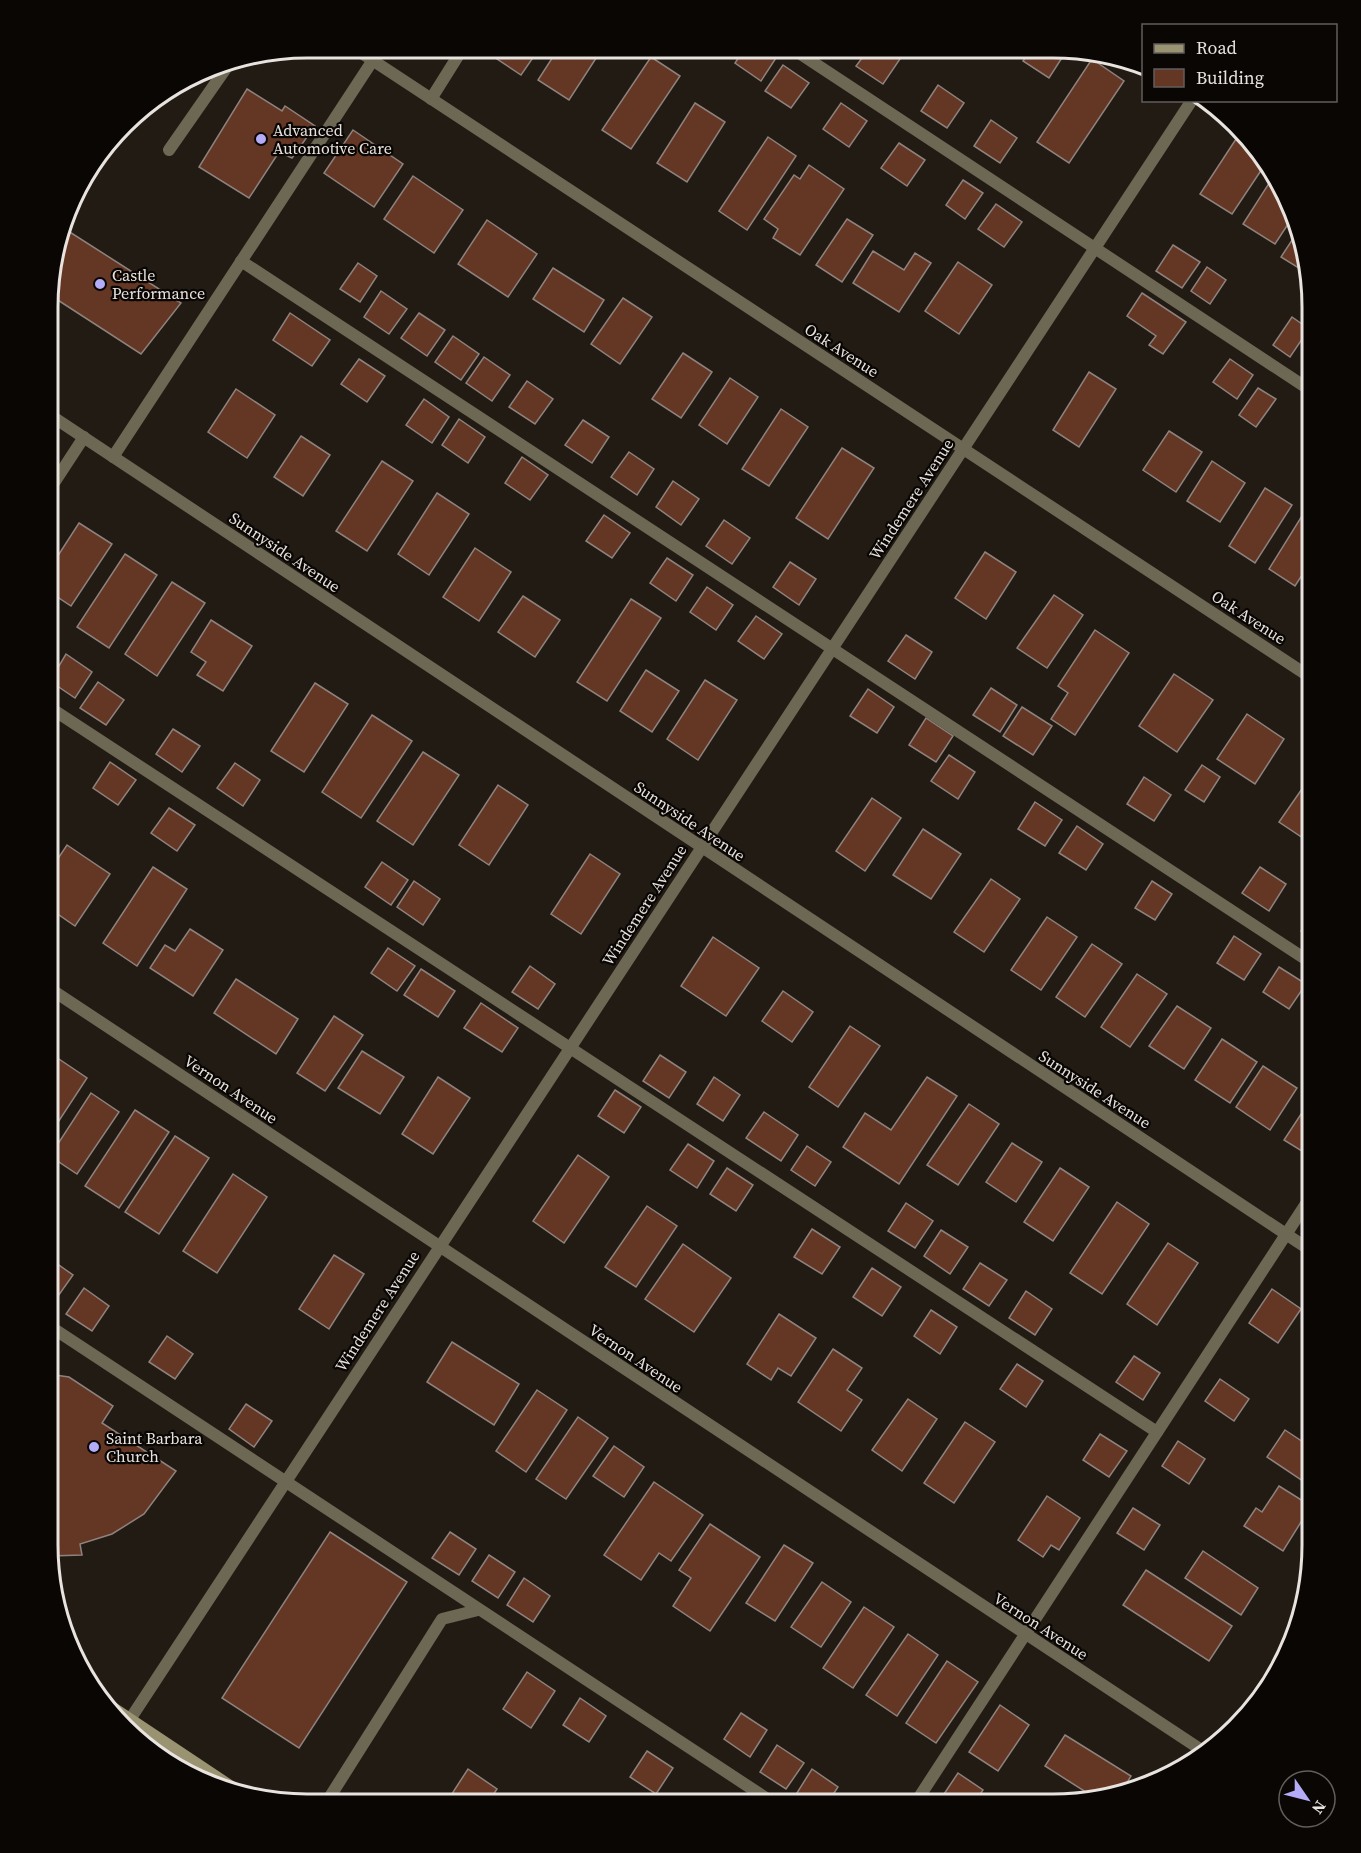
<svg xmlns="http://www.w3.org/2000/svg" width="1361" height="1853" font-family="'Source Serif 4',serif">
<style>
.building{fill:#643624;stroke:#8e827e;stroke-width:1.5}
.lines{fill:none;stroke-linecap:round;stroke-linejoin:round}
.lane{stroke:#6c6853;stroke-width:12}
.street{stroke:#6c6853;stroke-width:12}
.secondary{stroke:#9a9371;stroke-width:12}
.poi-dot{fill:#b5acf8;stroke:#090604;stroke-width:2}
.labels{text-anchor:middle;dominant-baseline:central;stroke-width:4.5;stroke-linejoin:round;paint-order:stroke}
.poi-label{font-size:16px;fill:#e8e3df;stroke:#090604;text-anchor:start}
.street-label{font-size:16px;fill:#e8e3df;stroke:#090604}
.rim{fill:none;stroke:#e8e3df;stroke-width:3}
</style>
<rect width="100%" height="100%" fill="#211b14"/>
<g class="building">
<polygon points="495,49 539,49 521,75 491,55"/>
<polygon points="558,49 602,49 569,100 538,80"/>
<polygon points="744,49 770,49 778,55 761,81 735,63"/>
<polygon points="868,50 887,50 900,59 883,84 856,66"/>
<polygon points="1030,50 1067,50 1049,78 1023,61"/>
<polygon points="651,57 680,76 631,149 602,130"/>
<polygon points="1092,59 1124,81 1069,163 1037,142"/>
<polygon points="783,65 809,83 791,108 765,91"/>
<polygon points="938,85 964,103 947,128 921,111"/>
<polygon points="247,89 282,111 285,106 315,126 292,158 279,152 249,198 199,167"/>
<polygon points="695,103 725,122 687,182 657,163"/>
<polygon points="841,103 867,121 849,147 823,129"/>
<polygon points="991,120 1017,138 1000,163 974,146"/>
<polygon points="353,130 403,164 374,207 324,173"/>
<polygon points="1238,136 1264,166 1232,214 1200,194"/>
<polygon points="768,137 796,156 747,230 719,211"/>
<polygon points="899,143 925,160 907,186 881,168"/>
<polygon points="809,165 844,189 800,255 773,238 778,229 764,219 794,175 800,179"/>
<polygon points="413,176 463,210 434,253 384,219"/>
<polygon points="1273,177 1286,192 1292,218 1275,244 1243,224"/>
<polygon points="963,180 983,193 965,219 946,205"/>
<polygon points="996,204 1022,222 1004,247 978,229"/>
<polygon points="847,219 873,235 842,282 816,265"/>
<polygon points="487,220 537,254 508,297 458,264"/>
<polygon points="65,229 181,303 141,354 50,295 50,273"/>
<polygon points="1296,234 1305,272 1281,257"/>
<polygon points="1173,245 1200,262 1182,288 1156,271"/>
<polygon points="873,251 904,270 915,253 931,263 899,312 853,283"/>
<polygon points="958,262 992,285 959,334 925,311"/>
<polygon points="358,263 377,276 360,302 340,289"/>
<polygon points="1207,267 1226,280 1210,304 1191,291"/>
<polygon points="553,268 604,300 584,332 533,299"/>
<polygon points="381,291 407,309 389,334 364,317"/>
<polygon points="1142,293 1186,322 1163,354 1149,345 1156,336 1127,316"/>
<polygon points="623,298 652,317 620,364 591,344"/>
<polygon points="290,313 330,340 312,366 273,340"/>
<polygon points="419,313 445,330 427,356 401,338"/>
<polygon points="1292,317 1309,329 1290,357 1273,345"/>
<polygon points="453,336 479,354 461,380 435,362"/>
<polygon points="683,353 712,372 681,418 652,399"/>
<polygon points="484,357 510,375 492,401 466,383"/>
<polygon points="359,359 385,376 367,402 341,384"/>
<polygon points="1230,359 1253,375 1237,399 1213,382"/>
<polygon points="1089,372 1116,389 1079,447 1053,430"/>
<polygon points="730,378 758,397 727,444 699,425"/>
<polygon points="527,381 553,399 535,424 509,407"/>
<polygon points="1258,388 1276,399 1256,427 1239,415"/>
<polygon points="236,389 275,415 247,458 208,432"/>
<polygon points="424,399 449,417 432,443 406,425"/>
<polygon points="781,409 808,427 769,486 742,469"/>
<polygon points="459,419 485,437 468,463 442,445"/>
<polygon points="583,420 609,437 592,463 565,445"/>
<polygon points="1313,421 1313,446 1302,439"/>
<polygon points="1169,431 1202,452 1176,492 1143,470"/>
<polygon points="301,436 330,455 303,496 274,477"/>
<polygon points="842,448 874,468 828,539 796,518"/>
<polygon points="629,452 654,469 637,495 611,477"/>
<polygon points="522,457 548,475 530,500 505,483"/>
<polygon points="382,461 413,481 367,551 336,531"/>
<polygon points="1212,461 1245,483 1220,522 1187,501"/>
<polygon points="673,481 699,499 681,525 656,507"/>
<polygon points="1265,488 1292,505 1255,563 1229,546"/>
<polygon points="437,493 469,514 429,575 398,554"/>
<polygon points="1305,511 1313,516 1313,558 1295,586 1269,569"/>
<polygon points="604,515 630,533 612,558 586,541"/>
<polygon points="724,520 750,538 732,564 706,546"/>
<polygon points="79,523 112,544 71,606 50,592 50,568"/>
<polygon points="475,548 511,572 479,621 443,597"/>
<polygon points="985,552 1016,572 986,619 955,598"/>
<polygon points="125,554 157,575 109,648 77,627"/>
<polygon points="667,558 693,575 676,601 650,583"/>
<polygon points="790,562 816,579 799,605 773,587"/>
<polygon points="172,582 205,603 157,676 125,654"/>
<polygon points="707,587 733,605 716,630 690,612"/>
<polygon points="1054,595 1083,615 1047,668 1017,648"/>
<polygon points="523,596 560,620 535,657 498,632"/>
<polygon points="631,599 661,618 607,701 577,682"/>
<polygon points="756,616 782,634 764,659 738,641"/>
<polygon points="211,620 252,646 223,691 197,675 206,662 191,652"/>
<polygon points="1095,630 1129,653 1075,735 1051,719 1068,693 1058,686"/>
<polygon points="906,635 932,652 915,679 888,661"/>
<polygon points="66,654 92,672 75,698 50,681"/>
<polygon points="646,670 679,691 652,732 620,711"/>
<polygon points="1174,674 1213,700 1177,752 1139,726"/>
<polygon points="705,680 737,700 698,760 667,739"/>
<polygon points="98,682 124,700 106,725 80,708"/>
<polygon points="315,683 348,704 304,772 271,751"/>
<polygon points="991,688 1017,705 1000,732 973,715"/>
<polygon points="868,689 894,707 877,733 850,716"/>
<polygon points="1022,707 1052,726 1033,755 1003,736"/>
<polygon points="1247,714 1284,739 1255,784 1217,759"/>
<polygon points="372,715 412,741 361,818 322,792"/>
<polygon points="926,718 953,736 936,762 909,745"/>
<polygon points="173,729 200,746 182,772 156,754"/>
<polygon points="423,752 459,775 413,845 377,821"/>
<polygon points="949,755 975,772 958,799 931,781"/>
<polygon points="110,762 136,780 118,805 93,788"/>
<polygon points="235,763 260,780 243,806 217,788"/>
<polygon points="1202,765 1220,777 1204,802 1185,790"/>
<polygon points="1313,773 1313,837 1309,842 1279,822"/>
<polygon points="1144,777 1171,795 1154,821 1127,804"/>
<polygon points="498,785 528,805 489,865 459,845"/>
<polygon points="872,798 901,818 865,871 836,851"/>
<polygon points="1035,802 1062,820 1045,846 1018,829"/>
<polygon points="169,808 195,825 177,851 151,833"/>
<polygon points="1077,826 1103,844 1086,870 1059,853"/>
<polygon points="923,829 961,854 931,899 893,875"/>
<polygon points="67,845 110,874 75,926 49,908 49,872"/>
<polygon points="590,854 620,874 581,934 551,914"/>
<polygon points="382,862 408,880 391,905 365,887"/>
<polygon points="153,867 187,889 137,966 103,943"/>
<polygon points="1260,867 1286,884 1269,911 1242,893"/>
<polygon points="991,879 1020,899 984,952 954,932"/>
<polygon points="414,881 440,899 423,925 397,907"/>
<polygon points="1152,881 1172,894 1155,920 1135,908"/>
<polygon points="1313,913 1313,938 1301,931"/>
<polygon points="1047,917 1077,937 1041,990 1011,970"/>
<polygon points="190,929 223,950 193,996 150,968 165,945 175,951"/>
<polygon points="1234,936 1261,954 1244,980 1217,963"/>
<polygon points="713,937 759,968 726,1016 681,986"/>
<polygon points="1092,944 1122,964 1085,1017 1056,997"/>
<polygon points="388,948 415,966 397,991 371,973"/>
<polygon points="530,966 555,984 538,1009 512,992"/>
<polygon points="1279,967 1306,984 1289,1009 1263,992"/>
<polygon points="421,969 455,991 438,1017 404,995"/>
<polygon points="1137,974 1167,994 1130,1047 1101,1027"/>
<polygon points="236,979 298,1019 276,1054 214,1013"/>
<polygon points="783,991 813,1012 792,1042 762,1021"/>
<polygon points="481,1003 518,1028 502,1052 464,1028"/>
<polygon points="1177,1006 1211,1028 1184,1069 1149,1046"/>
<polygon points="334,1016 363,1035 325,1091 297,1073"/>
<polygon points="850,1026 880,1046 838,1107 809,1087"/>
<polygon points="1222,1039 1257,1062 1230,1103 1195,1080"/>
<polygon points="362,1051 404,1077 380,1114 338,1088"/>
<polygon points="53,1055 87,1078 49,1136 49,1062"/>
<polygon points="660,1055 686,1072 669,1098 643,1081"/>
<polygon points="1263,1066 1297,1088 1270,1130 1236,1107"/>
<polygon points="438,1077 470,1098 433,1154 402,1134"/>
<polygon points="714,1077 740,1095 723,1121 697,1104"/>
<polygon points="927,1077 957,1096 899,1184 843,1147 865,1113 891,1130"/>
<polygon points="615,1090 641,1107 624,1133 598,1116"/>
<polygon points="91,1093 119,1112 77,1174 50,1156"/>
<polygon points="1311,1099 1313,1100 1313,1158 1284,1140"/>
<polygon points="969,1104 999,1124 958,1185 927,1165"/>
<polygon points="135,1110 169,1132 119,1208 85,1186"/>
<polygon points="764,1112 798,1135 781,1161 746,1138"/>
<polygon points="175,1136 209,1158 159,1234 125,1212"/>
<polygon points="1012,1143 1042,1162 1016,1202 986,1182"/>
<polygon points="688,1144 714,1161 697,1188 670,1170"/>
<polygon points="807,1146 831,1162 815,1186 791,1170"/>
<polygon points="578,1155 609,1177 564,1243 533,1221"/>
<polygon points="727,1168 753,1185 736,1211 710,1194"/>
<polygon points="1060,1168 1089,1187 1053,1241 1024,1222"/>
<polygon points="233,1174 267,1197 217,1273 183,1251"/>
<polygon points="1117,1202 1149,1224 1102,1294 1070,1273"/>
<polygon points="906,1203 933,1221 915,1248 888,1231"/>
<polygon points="647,1206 677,1226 636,1287 605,1267"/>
<polygon points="812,1229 840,1247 822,1274 794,1257"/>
<polygon points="941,1230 968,1247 950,1274 924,1256"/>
<polygon points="1168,1243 1198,1263 1157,1325 1127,1304"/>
<polygon points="683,1244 731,1278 694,1332 645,1299"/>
<polygon points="334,1255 364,1274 329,1329 299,1309"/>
<polygon points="49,1258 73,1275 51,1306 48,1304"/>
<polygon points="980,1263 1007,1280 989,1306 963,1289"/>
<polygon points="872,1268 901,1287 882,1316 853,1297"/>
<polygon points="84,1288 109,1306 92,1331 66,1314"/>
<polygon points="1272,1289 1301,1309 1278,1343 1249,1323"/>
<polygon points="1026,1291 1052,1309 1035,1335 1009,1318"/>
<polygon points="931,1310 957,1327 940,1354 914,1336"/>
<polygon points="779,1314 816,1338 791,1376 778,1368 771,1380 747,1364"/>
<polygon points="167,1336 193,1354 175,1379 149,1362"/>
<polygon points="452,1342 519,1384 494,1425 427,1382"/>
<polygon points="833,1349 862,1368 847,1390 862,1400 841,1431 798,1402"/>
<polygon points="1134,1356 1160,1373 1143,1400 1116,1382"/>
<polygon points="1313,1362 1313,1379 1305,1375"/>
<polygon points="1017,1364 1043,1381 1026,1407 1000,1389"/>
<polygon points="48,1374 69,1377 113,1406 102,1423 176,1471 144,1514 112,1534 80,1544 82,1555 50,1556 48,1546"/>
<polygon points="1220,1379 1249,1399 1234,1421 1205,1401"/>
<polygon points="537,1390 567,1410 526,1472 496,1451"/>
<polygon points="908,1399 937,1419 902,1471 872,1450"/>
<polygon points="246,1404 272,1421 254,1447 229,1429"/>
<polygon points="578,1417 608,1438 566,1499 536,1479"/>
<polygon points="965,1422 995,1442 954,1503 924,1483"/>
<polygon points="1285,1430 1312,1448 1312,1487 1267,1457"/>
<polygon points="1100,1434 1127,1451 1109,1477 1083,1460"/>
<polygon points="1178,1441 1205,1459 1189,1484 1162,1466"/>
<polygon points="614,1446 644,1467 624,1497 593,1476"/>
<polygon points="654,1482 703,1515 671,1561 659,1553 641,1580 604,1555"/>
<polygon points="1279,1486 1311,1506 1283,1551 1244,1526 1256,1508 1262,1512"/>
<polygon points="1047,1496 1080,1518 1059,1550 1051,1545 1043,1557 1018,1540"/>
<polygon points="1133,1508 1160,1525 1144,1550 1117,1533"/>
<polygon points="710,1524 760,1557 710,1631 673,1606 691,1578 679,1570"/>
<polygon points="330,1532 407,1582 299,1748 222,1698"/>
<polygon points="450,1532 476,1549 459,1575 432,1558"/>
<polygon points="784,1545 813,1563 775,1621 746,1603"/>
<polygon points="1203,1551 1258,1588 1241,1615 1185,1578"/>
<polygon points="489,1555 515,1572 498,1598 472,1581"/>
<polygon points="1146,1570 1232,1626 1209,1661 1123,1605"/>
<polygon points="524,1578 550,1596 533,1622 507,1605"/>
<polygon points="822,1582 851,1602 821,1647 791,1627"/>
<polygon points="864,1607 894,1627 853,1688 823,1668"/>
<polygon points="908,1634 938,1655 897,1716 866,1695"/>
<polygon points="947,1661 978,1682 936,1743 906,1723"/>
<polygon points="527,1672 555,1691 531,1728 503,1709"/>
<polygon points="580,1698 606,1716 589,1742 563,1725"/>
<polygon points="1000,1705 1029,1725 998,1771 969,1752"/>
<polygon points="741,1713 767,1730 750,1757 724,1739"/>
<polygon points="1065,1735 1131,1776 1123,1789 1092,1796 1045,1766"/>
<polygon points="777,1745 804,1763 786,1789 760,1772"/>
<polygon points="647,1751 673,1768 656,1794 630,1777"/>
<polygon points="468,1769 497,1789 488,1803 446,1803"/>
<polygon points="812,1769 838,1787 827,1804 808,1804 795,1796"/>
<polygon points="958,1773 983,1790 973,1805 953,1805 942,1797"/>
</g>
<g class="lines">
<g class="lane">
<polyline points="793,49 1313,392"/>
<polyline points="431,99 463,48"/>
<polyline points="169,150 231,61"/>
<polyline points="241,261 1313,964"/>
<polyline points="113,457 373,60"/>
<polyline points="50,489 84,437"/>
<polyline points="49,707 1157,1432"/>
<polyline points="48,1325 775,1804"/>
<polyline points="326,1803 442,1619 478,1610"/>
<polyline points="914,1805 1313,1193"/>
</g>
<g class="street">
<polyline points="354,48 1313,679"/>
<polyline points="50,415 1313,1252"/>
<polyline points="49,988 1206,1753"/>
<polyline points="1269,1690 1270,1689"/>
<polyline points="125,1727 1192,100"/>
</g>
<polyline class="secondary" points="101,1700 233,1788"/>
</g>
<g class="poi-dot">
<circle cx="261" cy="139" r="6"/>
<circle cx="100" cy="284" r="6"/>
<circle cx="94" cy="1447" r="6"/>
</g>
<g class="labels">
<g class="poi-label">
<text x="273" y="130">Advanced<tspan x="273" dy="18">Automotive Care</tspan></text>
<text x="112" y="275">Castle<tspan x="112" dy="18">Performance</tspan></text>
<text x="106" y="1438">Saint Barbara<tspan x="106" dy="18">Church</tspan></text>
</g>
<g class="street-label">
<text transform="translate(842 350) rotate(33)">Oak Avenue</text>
<text transform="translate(911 499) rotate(-57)">Windemere Avenue</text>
<text transform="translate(285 552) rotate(34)">Sunnyside Avenue</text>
<text transform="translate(1249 617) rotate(33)">Oak Avenue</text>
<text transform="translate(690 821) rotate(34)">Sunnyside Avenue</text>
<text transform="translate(644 905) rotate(-57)">Windemere Avenue</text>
<text transform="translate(231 1089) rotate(34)">Vernon Avenue</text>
<text transform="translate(1095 1089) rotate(33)">Sunnyside Avenue</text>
<text transform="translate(377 1311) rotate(-57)">Windemere Avenue</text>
<text transform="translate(636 1358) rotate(34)">Vernon Avenue</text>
<text transform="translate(1041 1626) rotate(33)">Vernon Avenue</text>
</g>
</g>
<path d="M0 0H1361V1853H0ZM307 58H1053A249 249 0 0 1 1302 307V1545A249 249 0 0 1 1053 1794H307A249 249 0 0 1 58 1545V307A249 249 0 0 1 307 58Z" fill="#090604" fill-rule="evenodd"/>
<path class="rim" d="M307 58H1053A249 249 0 0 1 1302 307V1545A249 249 0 0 1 1053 1794H307A249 249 0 0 1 58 1545V307A249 249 0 0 1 307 58Z"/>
<rect x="1142" y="24" width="195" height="78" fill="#090604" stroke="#625e5c" stroke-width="1.5"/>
<rect x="1154" y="44" width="30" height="9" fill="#9a9371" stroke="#625e5c" stroke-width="1.5"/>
<text x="1196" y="54" font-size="18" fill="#e8e3df">Road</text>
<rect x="1154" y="69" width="30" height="18" fill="#643624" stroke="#625e5c" stroke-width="1.5"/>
<text x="1196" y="84" font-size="18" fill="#e8e3df">Building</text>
<g transform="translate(1307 1799) rotate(125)"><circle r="28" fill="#090604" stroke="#625e5c" stroke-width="1.5"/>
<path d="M0-4.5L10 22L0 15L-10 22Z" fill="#b5acf8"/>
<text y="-9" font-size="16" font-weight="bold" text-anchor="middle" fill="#e8e3df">N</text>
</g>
</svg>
